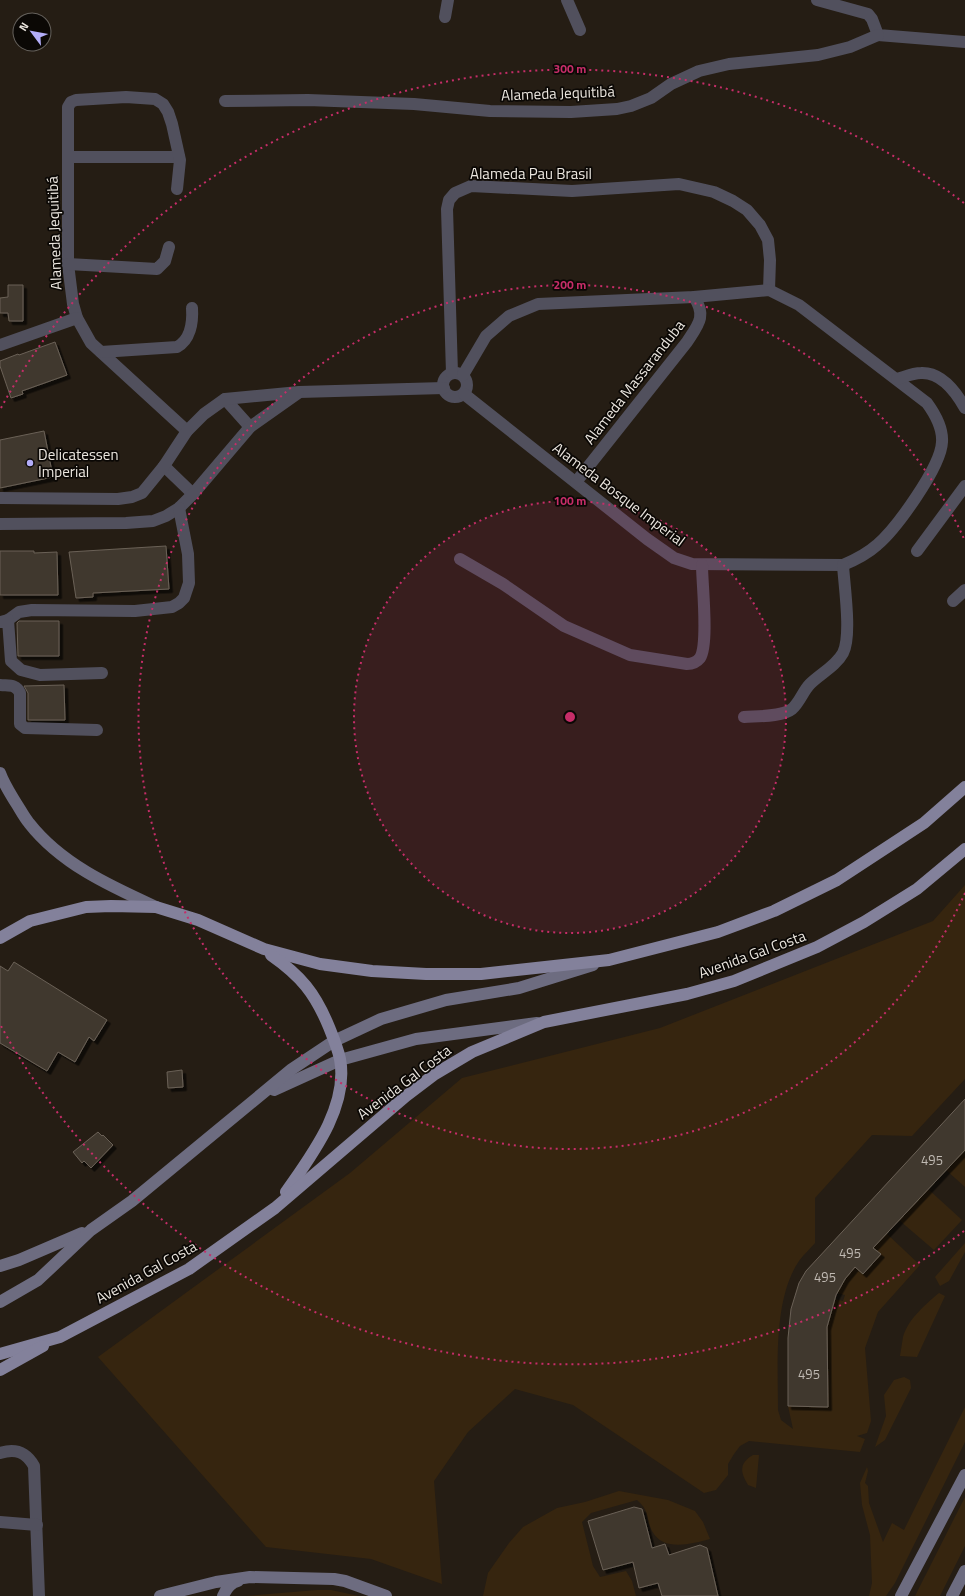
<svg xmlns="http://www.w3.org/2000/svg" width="965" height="1596" font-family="'Titillium Web',sans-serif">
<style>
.green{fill:#36250f}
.building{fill:#41382f;stroke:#6a6156;filter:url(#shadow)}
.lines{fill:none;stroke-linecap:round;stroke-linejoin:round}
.minor{stroke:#51505d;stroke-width:12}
.secondary{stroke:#6d6c80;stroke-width:12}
.primary{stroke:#83819b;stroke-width:12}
.ring{fill:none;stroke:#c62d68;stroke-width:2;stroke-dasharray:2 4}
.poi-dot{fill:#b3adf9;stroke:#0b0805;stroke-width:1.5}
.labels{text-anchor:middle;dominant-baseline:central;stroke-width:3.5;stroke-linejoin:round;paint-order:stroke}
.number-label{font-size:13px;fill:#c0bab3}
.street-label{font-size:15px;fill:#ebe6df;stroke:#0b0805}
.poi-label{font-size:15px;fill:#ebe6df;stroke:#0b0805;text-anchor:start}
.centre{fill:#c62d68;stroke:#0b0805;stroke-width:2}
.ring-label{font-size:12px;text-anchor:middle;font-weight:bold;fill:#c62d68;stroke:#0b0805;stroke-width:3.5;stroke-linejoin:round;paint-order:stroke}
</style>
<defs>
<filter id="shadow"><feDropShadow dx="3.5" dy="3.5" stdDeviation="0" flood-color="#0009"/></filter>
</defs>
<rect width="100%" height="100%" fill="#251d14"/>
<g class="green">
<path d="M965,885V1079L912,1136L872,1135L815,1198V1243C810,1249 804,1254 799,1261C773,1299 778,1366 778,1410L781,1420L793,1429L788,1406L828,1407L827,1327L835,1299L843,1301L845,1295L837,1293L845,1279L855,1267L864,1274L880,1255L873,1248L886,1233L920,1265L878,1312L865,1348L871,1421L867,1433L857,1436L865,1439L860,1452L749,1441L740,1446L734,1454L728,1464V1475L716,1490L704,1493L573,1405L515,1389L468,1432L434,1481L442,1584L371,1559L266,1547L98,1357L350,1173L462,1078L660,1028L933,921Z"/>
<polygon points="965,1150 965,1187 946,1170"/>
<polygon points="928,1189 962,1220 934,1250 899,1220"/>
<polygon points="965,1243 965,1252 949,1281 940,1286 935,1277"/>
<path d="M939,1293L945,1296L917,1357L900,1356C901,1350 902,1343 903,1337C908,1319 926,1304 939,1293Z"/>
<polygon points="904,1377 910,1380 911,1388 885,1440 875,1447 886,1416 884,1395 894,1380"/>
<polygon points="965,1407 965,1442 895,1583 886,1596 869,1596 872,1583 870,1535 862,1505 860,1483 867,1467 868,1471 865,1483 868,1486 869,1503 883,1542 892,1523 904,1530"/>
<path d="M753,1455H759L756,1488L748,1485C740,1472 739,1463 753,1455Z"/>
<path d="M619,1491L668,1500L695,1511L703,1522L710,1539C691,1544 663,1552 652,1531C645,1518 651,1512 637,1500L591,1513L582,1522L593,1566L600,1577L626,1571L632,1581L636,1596H483L488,1573L509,1543L523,1527L557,1508L585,1502Z"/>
<polygon points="965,1497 965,1546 940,1596 915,1596"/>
<polygon points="317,1590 331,1590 359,1596 246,1596"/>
</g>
<g class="building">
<polygon points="8,285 23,285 23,321 9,321 8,313 0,313 0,298 8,297"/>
<polygon points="55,342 67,375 22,391 23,394 11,398 0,366 0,361 18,354 19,355"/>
<polygon points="44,431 53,477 0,488 0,440"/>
<polygon points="166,546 169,589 93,593 93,597 76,598 69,552"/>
<polygon points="0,551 34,551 34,553 57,552 58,595 0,595"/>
<polygon points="19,621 59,621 59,656 18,656 17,623"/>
<polygon points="64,685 65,720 28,720 28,693 24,686"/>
<polygon points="14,962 107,1020 94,1041 89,1037 75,1062 58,1052 47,1071 0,1043 0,966 8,971"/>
<polygon points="182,1070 183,1087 168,1088 167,1072"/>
<polygon points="965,1099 965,1150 873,1248 881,1254 863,1274 855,1267 845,1279 836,1295 827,1327 828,1407 788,1406 788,1338 791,1309 799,1283 806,1271"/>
<polygon points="98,1132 102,1136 103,1135 113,1145 91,1168 84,1161 82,1163 73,1152"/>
<polygon points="634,1507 642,1509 652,1548 665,1544 669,1555 700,1545 707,1548 718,1596 662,1596 658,1583 639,1588 633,1562 603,1570 588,1521"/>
</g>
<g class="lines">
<g class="minor">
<polyline points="567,0 580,30"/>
<polyline points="817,0 868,14 872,19 878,35 965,42"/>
<polyline points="445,17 448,0"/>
<polyline points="225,101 308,100 414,104 490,111 571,112 617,109 631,106 651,98 671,84 699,71 729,64 818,55 850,47 878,35"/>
<polyline points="68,157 179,157"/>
<polyline points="177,189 180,160 172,124 168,112 163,104 155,99 126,97 76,100 71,102 68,107 68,264 73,304 77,318 91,343 187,431"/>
<polyline points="68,264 157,269 165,261 169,247"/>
<polyline points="0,345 77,318"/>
<path d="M101,352L177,347C190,340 193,323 192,308"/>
<circle cx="455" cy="385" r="12"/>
<polyline points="452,373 447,209 449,200 455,193 471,186 572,191 679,184 714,192 733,201 747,210 760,225 768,240 770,260 769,290"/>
<path d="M463,375L486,336L509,316L538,304L694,297L769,290L799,305L927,403C935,414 943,428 942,442C941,467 896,529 877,545C867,554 855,560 843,565L692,564L674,558L647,539L464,394"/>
<path d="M897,379C904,377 913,373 921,373C941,372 956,392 965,408"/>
<polyline points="225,399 250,427"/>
<polyline points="164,466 193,494"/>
<path d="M576,482L687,342C698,325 707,316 694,297"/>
<polyline points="0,498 118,499 132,497 142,493 164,466 187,431 204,414 225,399 299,392 444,388"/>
<polyline points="0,524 126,523 153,521 166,516 179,508 193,494 250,427 298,393"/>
<polyline points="917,551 965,486"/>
<path d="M460,559L503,584L564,626L630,655L687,664C692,664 696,663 700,658C709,644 702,584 702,565"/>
<polyline points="953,601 965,590"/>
<polyline points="8,620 19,612 32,610 135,611 172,607 179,603 184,598 189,583 188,554 179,508"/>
<polyline points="1,622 8,620 11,661 21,670 40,675 102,673"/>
<path d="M0,685C9,686 16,684 20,693V724L25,728L97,730"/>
<path d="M744,717C757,716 782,717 792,709C800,702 803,691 810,684C820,674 836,666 843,653C852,636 844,584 843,565"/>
<path d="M0,1453C16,1448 26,1452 34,1466L39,1596"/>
<polyline points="0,1522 37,1525"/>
</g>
<g class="secondary">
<path d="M0,773C4,784 10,793 16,803C20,809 24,817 29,823C61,864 110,886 156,907"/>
<polyline points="274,1090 340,1060 416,1039 537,1023"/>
<polyline points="0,1266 19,1260 82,1233"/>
<polyline points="0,1302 38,1280 91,1230 132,1201 292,1069 334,1041 381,1019 446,1000 519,988 593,965"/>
<polyline points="160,1596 216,1582 250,1577 334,1579 345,1581 386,1596"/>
<path d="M223,1596C226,1589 230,1583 238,1581"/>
<polyline points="901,1596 965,1475"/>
<polyline points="952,1596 965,1571"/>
</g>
<g class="primary">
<polyline points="0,938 30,921 86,907 111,906 156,907 198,920 264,949 320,964 372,971 426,974 481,974 609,960 718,932 774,911 837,880 924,823 965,787"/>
<path d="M271,955C301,976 315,993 329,1027C333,1037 338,1049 340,1059C349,1107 311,1156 286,1192"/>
<polyline points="0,1354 60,1337 189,1269 275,1208 406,1096 435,1074 472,1052 544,1022 687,994 734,981 773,965 817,947 864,922 917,889 965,849"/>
<polyline points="0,1370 43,1346"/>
</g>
</g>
<circle cx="570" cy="717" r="216" fill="#c62d68" fill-opacity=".12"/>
<g class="ring">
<circle cx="570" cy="717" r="216"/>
<path d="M965 893A432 432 0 1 1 965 541"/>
<path d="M964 1231A648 648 0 0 1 1 1026M1 408A648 648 0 0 1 964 203"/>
</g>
<circle class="poi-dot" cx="30" cy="463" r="4"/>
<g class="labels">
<g class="number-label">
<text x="932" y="1160">495</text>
<text x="850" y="1253">495</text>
<text x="825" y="1277">495</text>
<text x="809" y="1374">495</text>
</g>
<g class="street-label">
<text transform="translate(558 93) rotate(-2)">Alameda Jequitibá</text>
<text x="531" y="173">Alameda Pau Brasil</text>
<text transform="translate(54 233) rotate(-92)">Alameda Jequitibá</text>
<text transform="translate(634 382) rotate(-52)">Alameda Massaranduba</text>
<text transform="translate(619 494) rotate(37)">Alameda Bosque Imperial</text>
<text transform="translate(752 954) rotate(-20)">Avenida Gal Costa</text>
<text transform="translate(404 1082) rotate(-37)">Avenida Gal Costa</text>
<text transform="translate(146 1272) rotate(-29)">Avenida Gal Costa</text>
</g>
<g class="poi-label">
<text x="38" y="454">Delicatessen<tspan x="38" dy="17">Imperial</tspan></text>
</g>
</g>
<circle cx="570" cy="717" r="6" class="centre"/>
<g class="ring-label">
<text x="570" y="73">300 m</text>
<text x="570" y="289">200 m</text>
<text x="570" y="505">100 m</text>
</g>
<g transform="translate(32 32) rotate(302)"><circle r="19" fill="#0b0805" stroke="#65615c"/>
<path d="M0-3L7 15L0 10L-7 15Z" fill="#b3adf9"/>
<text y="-6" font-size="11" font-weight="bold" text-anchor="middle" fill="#ebe6df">N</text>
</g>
</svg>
